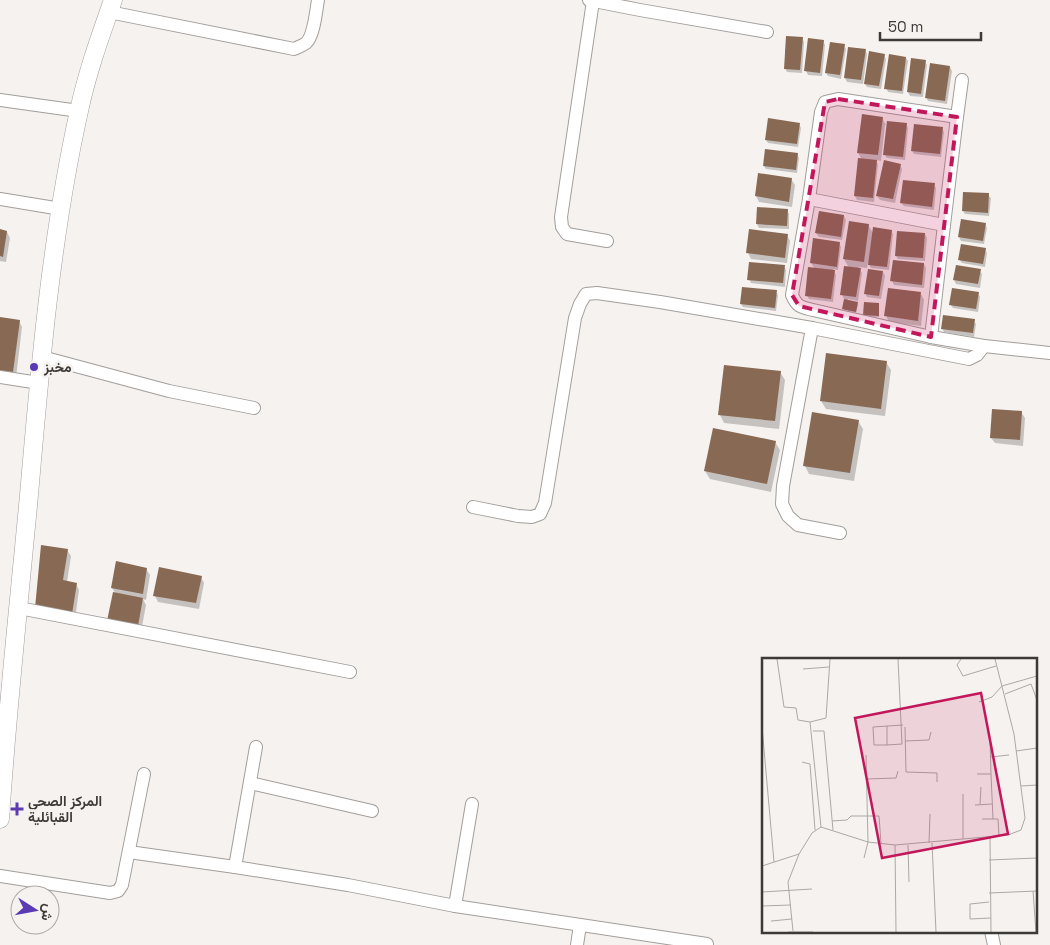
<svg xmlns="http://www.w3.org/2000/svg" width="1050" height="945" font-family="'Space Grotesk',Vazirmatn,sans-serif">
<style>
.shadow{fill:#0003}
.building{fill:#886953}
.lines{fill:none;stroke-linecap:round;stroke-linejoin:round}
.street-casing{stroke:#a29e9b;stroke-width:14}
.secondary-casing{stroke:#a29e9b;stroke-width:19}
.street{stroke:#fff;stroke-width:12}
.secondary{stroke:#fff;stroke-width:18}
.marked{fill:#c2185b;fill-opacity:0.2;stroke:#c2185b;stroke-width:4;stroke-dasharray:10 6;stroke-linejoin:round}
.poi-dot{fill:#5a3bb4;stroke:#f6f2ef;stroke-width:2}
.labels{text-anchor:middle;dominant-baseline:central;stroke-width:5;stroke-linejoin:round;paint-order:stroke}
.poi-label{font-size:14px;font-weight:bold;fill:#3c3a39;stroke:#f6f2ef;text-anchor:start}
.inset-road{fill:none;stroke:#aca8a6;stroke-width:1}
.view{fill:#c2185b;fill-opacity:0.15;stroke:#c2185b;stroke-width:2.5}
.inset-edge{fill:none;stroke:#3c3a39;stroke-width:2.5}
</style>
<rect width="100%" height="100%" fill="#f6f2ef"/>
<g class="shadow">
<polygon points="802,38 804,42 802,73 787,72 785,68"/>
<polygon points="823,41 825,45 822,76 808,75 806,71"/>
<polygon points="844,45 846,49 841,79 828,76 826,73"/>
<polygon points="865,50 867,54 863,84 847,82 845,78"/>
<polygon points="884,55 886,59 881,89 867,87 865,84"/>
<polygon points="906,58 908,61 903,94 888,92 886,88"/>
<polygon points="925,62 927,65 923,97 910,96 908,92"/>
<polygon points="950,67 952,71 947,104 928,101 926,97"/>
<polygon points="882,118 886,125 885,125 881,161 876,160 878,165 874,202 857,200 855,196 859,159 862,160 858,153"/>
<polygon points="799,124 801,128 798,147 768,143 766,140"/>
<polygon points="906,124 908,128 905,160 887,158 884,154"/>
<polygon points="942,128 944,132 941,157 914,154 912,151"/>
<polygon points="797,154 799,158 797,173 766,169 764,166"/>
<polygon points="900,165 902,169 895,203 880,200 877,196"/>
<polygon points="759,174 791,179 795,185 792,207 759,202 756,196"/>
<polygon points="934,185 936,188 934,210 904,206 901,203"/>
<polygon points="988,195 991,198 989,216 965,214 963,211"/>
<polygon points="787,210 789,214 789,229 759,228 757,224"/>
<polygon points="844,216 846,220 842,240 819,237 816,233"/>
<polygon points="850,222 868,225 873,233 891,231 893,234 889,270 871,268 868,262 867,268 858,267 862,273 858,301 848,299 847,301 857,303 858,305 856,313 844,310 843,308 845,299 844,299 842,295 849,268 844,259"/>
<polygon points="985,224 987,228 984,244 961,241 959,237"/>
<polygon points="0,230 7,232 10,238 6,262 0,261"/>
<polygon points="925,234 927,238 925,261 898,259 896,256"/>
<polygon points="787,235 790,241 787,263 751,259 748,253"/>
<polygon points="839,243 841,247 838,270 833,269 836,275 833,302 809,299 807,296 815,269 811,263"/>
<polygon points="985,249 987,253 985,267 962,263 959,259"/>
<polygon points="924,264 926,268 924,288 894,285 892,281"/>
<polygon points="784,266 786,270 785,287 751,283 749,279"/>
<polygon points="980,271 982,274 980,288 956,284 954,280"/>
<polygon points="883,272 885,276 881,299 867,297 865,293"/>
<polygon points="776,292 778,295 776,311 743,307 741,304"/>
<polygon points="978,293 980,297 978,312 953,308 950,304"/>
<polygon points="921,294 924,300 921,326 889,322 886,316"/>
<polygon points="879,304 879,317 866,316 865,315"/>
<polygon points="0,318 19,321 22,327 16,378 0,376"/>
<polygon points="974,321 976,324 974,337 944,332 942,328"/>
<polygon points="886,362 891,370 885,416 826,409 821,401"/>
<polygon points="780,372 785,380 779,429 724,423 720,415"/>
<polygon points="1021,412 1025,418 1023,446 995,443 991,438"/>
<polygon points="858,421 863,429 854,481 809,474 805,466"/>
<polygon points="775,442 780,450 771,492 710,479 705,471"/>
<polygon points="67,550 71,556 67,582 76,584 79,590 75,620 40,614"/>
<polygon points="146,569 150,575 146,600 143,599 146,605 141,632 112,588"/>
<polygon points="201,577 204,583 199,609 158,602 155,596"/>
</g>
<g class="building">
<polygon points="786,36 803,37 800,70 784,69"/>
<polygon points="808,38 824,40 820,73 804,71"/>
<polygon points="830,42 845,44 840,75 825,73"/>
<polygon points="848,47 866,49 861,80 844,78"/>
<polygon points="869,51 885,54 879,86 864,84"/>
<polygon points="889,54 906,57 902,91 884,89"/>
<polygon points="911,58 926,60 921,94 907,92"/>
<polygon points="930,63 950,66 945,101 925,98"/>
<polygon points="862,114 883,117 878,155 857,153"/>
<polygon points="768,118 800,123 797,144 765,140"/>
<polygon points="887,121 907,123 903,157 883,155"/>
<polygon points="914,124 943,127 940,154 911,151"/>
<polygon points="765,149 798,153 796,170 763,166"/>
<polygon points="858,158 877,160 873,198 854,196"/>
<polygon points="884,160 901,164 893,199 876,196"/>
<polygon points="758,173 792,178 789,202 755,196"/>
<polygon points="903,180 935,183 932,207 900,203"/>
<polygon points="963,192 989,193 988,213 962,211"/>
<polygon points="757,207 788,209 787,226 756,224"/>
<polygon points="819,211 844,215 841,237 815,233"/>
<polygon points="961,219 986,223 983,241 958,237"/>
<polygon points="849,221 869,224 864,262 843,259"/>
<polygon points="873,227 892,230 887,267 868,265"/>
<polygon points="0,229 7,231 3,257 0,256"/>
<polygon points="749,229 788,234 785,258 746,253"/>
<polygon points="897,231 925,233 923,258 895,256"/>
<polygon points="813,238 840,242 837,267 810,263"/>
<polygon points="961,244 986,248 983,264 958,260"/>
<polygon points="893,260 924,263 922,285 890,281"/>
<polygon points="749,262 785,265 783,283 747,280"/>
<polygon points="956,265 981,269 978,284 953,280"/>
<polygon points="844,266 861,268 856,297 840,295"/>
<polygon points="808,267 835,270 831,299 805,296"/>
<polygon points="868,269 883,271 879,296 864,294"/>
<polygon points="742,287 777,290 775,308 740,304"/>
<polygon points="888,288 921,292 918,321 884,316"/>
<polygon points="952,288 979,292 976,309 949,305"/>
<polygon points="844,299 858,302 856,312 842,309"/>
<polygon points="864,302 879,303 879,316 863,315"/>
<polygon points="943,315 975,319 973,333 941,329"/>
<polygon points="0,317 20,320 13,372 0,371"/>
<polygon points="826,353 887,361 881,409 820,401"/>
<polygon points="724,365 781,371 775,421 718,415"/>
<polygon points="992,409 1022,411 1020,440 990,438"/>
<polygon points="812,412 859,420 850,473 803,466"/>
<polygon points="713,428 776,441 767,484 704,471"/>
<polygon points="41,545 68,549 63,580 77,583 72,614 35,608"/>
<polygon points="116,561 147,568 143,594 111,588"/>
<polygon points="159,567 202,576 196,603 153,596"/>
<polygon points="113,592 143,598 138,626 107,621"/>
</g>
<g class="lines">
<defs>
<g id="street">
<polyline points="589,0 640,10 767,32"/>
<polyline points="593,1 561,217 562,227 567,234 607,241"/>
<path d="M109,12L294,49C298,47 302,46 306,43C314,36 316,11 318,0"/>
<polyline points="0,100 79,111"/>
<polyline points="957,117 962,80"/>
<polyline points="0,199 61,209"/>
<polyline points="809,199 821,112 825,102 838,99 957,117 944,225 931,337"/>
<path d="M944,225L809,199L792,295C797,307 801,307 813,310L931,337L984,346L1050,353"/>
<polyline points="812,328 783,486 782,504 788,516 798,525 840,533"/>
<polyline points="42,357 169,391 254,408"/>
<polyline points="0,377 39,383"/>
<polyline points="473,507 518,516 532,517 540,514 545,503 575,318 580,304 586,294 597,293 660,302 812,328 969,359 977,355 984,346"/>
<polyline points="19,608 350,672"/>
<polyline points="250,783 372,811"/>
<polyline points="129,852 235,867 348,885 455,906 472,804"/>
<polyline points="235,867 256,747"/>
<polyline points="0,876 110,893 118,891 122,885 144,774"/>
<polyline points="455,906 707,944"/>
<polyline points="991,931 994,945"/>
<polyline points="577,945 580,925"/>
</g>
<path id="secondary" d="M0,819C7,711 19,603 29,495C40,367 51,237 79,111C87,73 100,37 113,0"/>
</defs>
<use href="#street" class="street-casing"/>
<use href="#secondary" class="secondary-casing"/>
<use href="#street" class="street"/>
<use href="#secondary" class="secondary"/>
</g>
<path class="marked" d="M838,99L957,117L931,337L799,306L792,295L825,102Z"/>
<g class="poi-dot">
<circle cx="34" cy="367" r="5"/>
<path d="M14.5 801.5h5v5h5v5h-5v5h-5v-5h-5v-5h5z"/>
</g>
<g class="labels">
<g class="poi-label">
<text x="44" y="367">مخبز</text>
<text x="28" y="801">المركز الصحي<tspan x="28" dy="16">القبائلية</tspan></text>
</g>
</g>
<g transform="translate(762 658)">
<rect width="275" height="275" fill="#f6f2ef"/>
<path class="inset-road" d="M15,1L22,49L34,50L36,62L48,64L64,60L68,1M199,1L195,7L201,18L234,8M41,11L67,9M243,36L269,26L275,42M217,44L230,39L240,28L275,18M48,64L59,169M125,68V87L140,86L136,1M0,69L12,204M143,69L144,114L175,115V124M51,73H62L71,172M228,81L229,116M143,83L167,82L169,74M125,87H112L111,69L141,67M254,93L275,90M229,99L247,97M40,104L48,106L53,172M215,116H229L231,161M105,121L134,120L136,113M259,128L275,127M201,136V181M218,146L219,129M213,147L230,146M220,161H236L237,178M70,163L85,162L89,158H117L119,185M228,179L229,274M167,185L168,156M170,185L174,274M133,187L134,274M146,187L147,224M102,200L106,184L104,97M227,202L275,200M0,208L37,196L50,175L59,169L106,184L133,187L246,177L259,172L263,160L252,76L233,1M271,233L274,274M0,234L50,231M227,235L275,233M227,244L208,246V261L229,260M0,248L29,247M9,263L30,261M31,273L26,224L37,196M26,274H51"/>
<path class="view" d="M219,35L246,176L120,200L93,60Z"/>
<rect width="275" height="275" class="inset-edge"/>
</g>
<g transform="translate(35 910) rotate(101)"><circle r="24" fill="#f6f2ef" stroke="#aca8a6"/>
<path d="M0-4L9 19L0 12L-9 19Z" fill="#5a3bb4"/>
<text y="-8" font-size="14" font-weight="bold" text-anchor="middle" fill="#3c3a39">ش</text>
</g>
<path d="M880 32v8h101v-8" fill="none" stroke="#3c3a39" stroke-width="2.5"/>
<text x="888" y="32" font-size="15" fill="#3c3a39" stroke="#f6f2ef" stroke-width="4" paint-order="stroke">50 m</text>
</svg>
